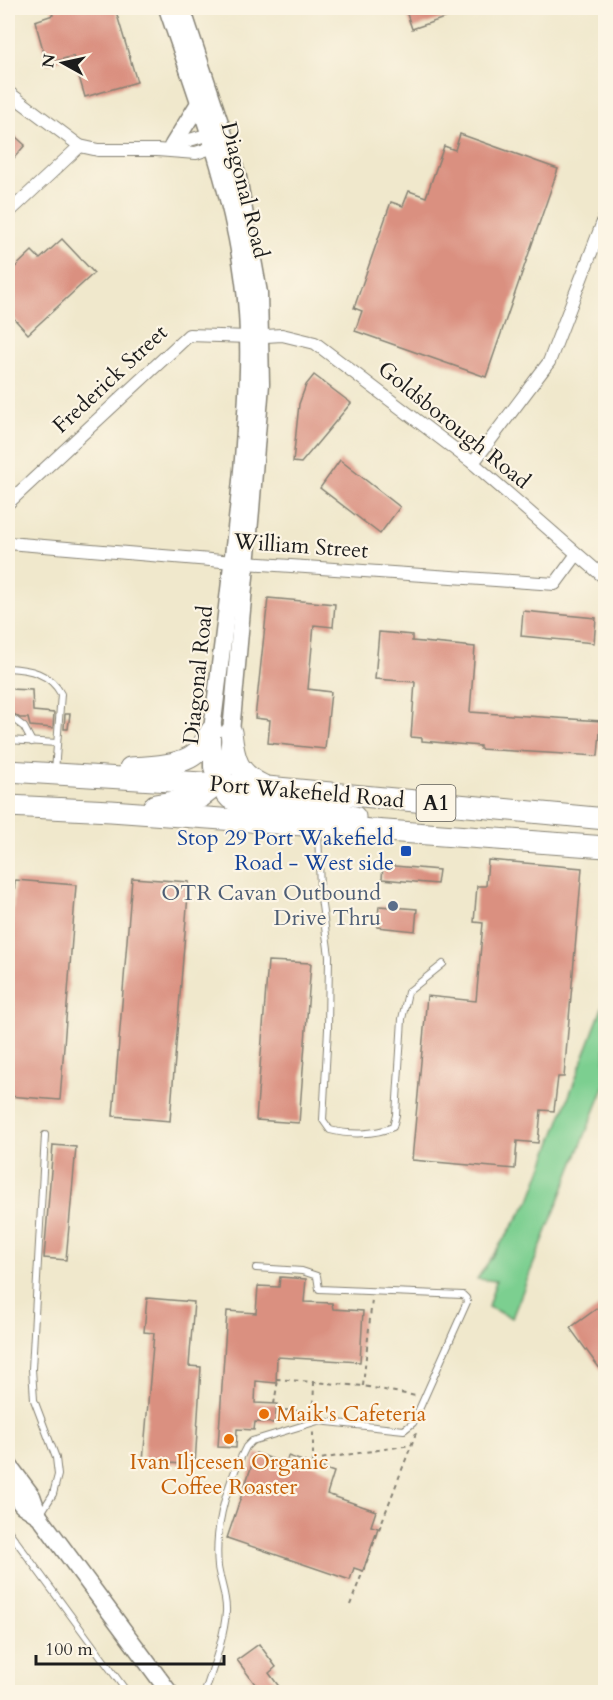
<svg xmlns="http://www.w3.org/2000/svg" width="613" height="1700" font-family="Cardo,serif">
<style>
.green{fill:#7ccf90;stroke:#4c7656;stroke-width:1.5}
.building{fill:#da9080}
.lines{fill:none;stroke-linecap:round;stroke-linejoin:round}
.service-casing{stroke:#868274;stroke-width:8}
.minor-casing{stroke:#868274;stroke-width:14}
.tertiary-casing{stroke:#868274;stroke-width:19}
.trunk-casing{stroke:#868274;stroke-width:23}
.path{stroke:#868274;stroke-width:2;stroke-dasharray:4.5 4.5;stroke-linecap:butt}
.service{stroke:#fff;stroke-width:6}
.minor{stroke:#fff;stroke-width:12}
.tertiary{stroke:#fff;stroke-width:16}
.trunk{stroke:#fff;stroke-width:21}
.transit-dot{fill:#1a4fb4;stroke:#fcf5e5;stroke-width:2}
.service-dot{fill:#5c6f8a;stroke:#fcf5e5;stroke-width:2}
.food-dot{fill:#e8710a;stroke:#fcf5e5;stroke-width:2}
.labels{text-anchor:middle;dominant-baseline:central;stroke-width:4.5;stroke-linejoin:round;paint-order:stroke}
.shield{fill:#fcf5e5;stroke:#5f5d58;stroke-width:1.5}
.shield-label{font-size:21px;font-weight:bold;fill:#1c1c1c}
.street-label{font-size:22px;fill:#1c1c1c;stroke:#fcf5e5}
.transit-label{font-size:22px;fill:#164399;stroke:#fcf5e5;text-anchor:end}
.service-label{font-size:22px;fill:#4e5e75;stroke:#fcf5e5;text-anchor:end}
.food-label{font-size:22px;fill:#c56008;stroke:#fcf5e5;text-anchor:start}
</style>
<rect width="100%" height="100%" fill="#fcf5e5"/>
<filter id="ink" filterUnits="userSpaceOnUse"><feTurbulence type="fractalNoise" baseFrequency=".0167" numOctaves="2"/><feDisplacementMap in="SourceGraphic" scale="12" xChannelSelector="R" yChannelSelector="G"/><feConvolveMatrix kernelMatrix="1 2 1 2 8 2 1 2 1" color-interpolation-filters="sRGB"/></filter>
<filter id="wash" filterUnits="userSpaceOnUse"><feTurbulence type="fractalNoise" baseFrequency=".008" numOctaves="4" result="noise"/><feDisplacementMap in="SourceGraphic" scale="24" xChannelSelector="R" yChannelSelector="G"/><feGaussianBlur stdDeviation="1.35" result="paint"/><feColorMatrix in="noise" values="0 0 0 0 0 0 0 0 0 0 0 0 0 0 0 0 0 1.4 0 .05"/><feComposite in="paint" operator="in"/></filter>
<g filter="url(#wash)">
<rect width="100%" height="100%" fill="#f0e8cc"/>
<polygon class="green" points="605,1000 605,1085 512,1318 488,1307 496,1281 477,1279 530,1200"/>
<g id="blocks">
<g class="building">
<polygon points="51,8 115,8 137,82 85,97 73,56 47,64 35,21 53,15"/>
<polygon points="405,8 470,8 471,9 412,29"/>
<polygon points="8,130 25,145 14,158 8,152"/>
<polygon points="460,134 558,169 486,377 355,331 362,311 354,308 391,202 403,206 409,191 426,197 444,146 455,150"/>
<polygon points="62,239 94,273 28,334 8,312 8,274 32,251 40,259"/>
<polygon points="314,375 351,403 301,463 293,462 299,404 306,385"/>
<polygon points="340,460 400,507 380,534 320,488"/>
<polygon points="268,598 335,604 333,627 314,625 308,689 331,692 325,749 268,743 270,720 255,718"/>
<polygon points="523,611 596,618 594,643 521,636"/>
<polygon points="379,632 412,635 412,641 475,647 470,712 601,721 598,756 480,749 480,746 422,741 422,738 411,737 415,682 375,679"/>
<polygon points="8,689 32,690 33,711 54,713 53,728 30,726 28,718 20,718 8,710"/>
<polygon points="65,714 70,714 68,729 64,729"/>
<polygon points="488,860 582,868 564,1077 558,1077 554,1111 541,1110 538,1143 517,1141 515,1169 412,1160 427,996 476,1001 483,923 474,922 477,886 486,886"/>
<polygon points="383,865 439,870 437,884 382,879"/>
<polygon points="132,878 189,882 170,1121 113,1116"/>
<polygon points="15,880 76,885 60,1100 8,1096 8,978"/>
<polygon points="379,906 417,909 415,931 377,927"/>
<polygon points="268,961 311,963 299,1123 256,1120"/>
<polygon points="53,1145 76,1147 66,1260 44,1258"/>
<polygon points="280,1277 306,1279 304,1302 332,1303 333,1309 363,1311 360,1362 277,1357 276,1383 256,1381 255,1403 277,1404 275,1423 255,1422 254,1430 237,1429 236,1448 218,1447 227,1311 256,1313 258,1286 279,1287"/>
<polygon points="147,1298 194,1302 189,1366 201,1367 195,1465 143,1461 154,1333 144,1332"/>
<polygon points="606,1302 606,1377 570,1328"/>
<polygon points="256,1453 286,1464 288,1456 334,1472 327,1494 376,1511 371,1526 378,1528 363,1571 354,1568 350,1580 227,1538"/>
<polygon points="259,1644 276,1667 269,1673 283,1692 261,1692 237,1660"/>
</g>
</g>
</g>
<g filter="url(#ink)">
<use href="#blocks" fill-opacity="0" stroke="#868274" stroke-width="1.5"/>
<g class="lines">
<defs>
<g id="service">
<path d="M8,668C29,669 50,673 61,694L55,771"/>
<polyline points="8,715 24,727 32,742"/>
<polyline points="8,740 57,743"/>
<path d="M318,829L320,891L329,956L328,1029L323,1120L330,1130C349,1135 374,1135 393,1127L396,1115L402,1019L408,992L443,964"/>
<polyline points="41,1513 53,1494 58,1475 56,1458 34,1400 32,1369 45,1135"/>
<polyline points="8,1530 127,1692"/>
<polyline points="151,1692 163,1685"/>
<path d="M205,1692C213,1667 224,1639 226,1612C227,1597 220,1581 218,1567C214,1524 227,1484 246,1447L252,1441L318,1421L404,1430L413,1423L467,1302L466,1298L463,1295L319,1289L317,1276L302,1271L256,1268"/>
</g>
<g id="minor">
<polyline points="8,92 80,146 98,150 157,150 196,153 220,145"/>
<polyline points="170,146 216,132"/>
<polyline points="8,213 80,146"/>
<polyline points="473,463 549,362 606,214"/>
<polyline points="8,503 189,335 249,337 282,335 315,343 473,463 606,579"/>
<polyline points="8,543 246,563 555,584 577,554"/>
</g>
<g id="tertiary">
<path d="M167,8C197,97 232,187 244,282C252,341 247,400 243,459C235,549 223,639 212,730V767L218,784"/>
<polyline points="182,8 238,177 259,293 261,384 251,510 231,732 224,773 218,784"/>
<polyline points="173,145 199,103"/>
<polyline points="8,1464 32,1496 39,1516 169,1692"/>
<polyline points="8,1488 22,1505 39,1516"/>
</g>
<g id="trunk">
<path d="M231,732C234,760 237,773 264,786"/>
<path d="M130,768C148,767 182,766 196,753C203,747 207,737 212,730"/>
<polyline points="8,771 267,787 606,819"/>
<polyline points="218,784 230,798 244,804 317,809 355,817"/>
<polyline points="155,805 201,797 218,784"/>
<polyline points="8,806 111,811 606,847"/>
</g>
</defs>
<use href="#service" class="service-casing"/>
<use href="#minor" class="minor-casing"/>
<use href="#tertiary" class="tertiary-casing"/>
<use href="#trunk" class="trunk-casing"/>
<g class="path">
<polyline points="276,1379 363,1386 416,1396"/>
<polyline points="363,1386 372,1299"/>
<polyline points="274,1404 278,1380"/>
<polyline points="276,1409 311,1413"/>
<polyline points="313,1413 314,1383"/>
<polyline points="313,1460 411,1445"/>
<polyline points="313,1464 313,1431"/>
<polyline points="350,1605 416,1433"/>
</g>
<use href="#service" class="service"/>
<use href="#minor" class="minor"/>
<use href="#tertiary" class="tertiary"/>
<use href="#trunk" class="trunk"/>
</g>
</g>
<rect class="transit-dot" x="400" y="845" width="12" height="12" rx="3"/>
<circle class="service-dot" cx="393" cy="906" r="6"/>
<g class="food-dot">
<circle cx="264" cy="1414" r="6"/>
<circle cx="229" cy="1439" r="6"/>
</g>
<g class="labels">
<rect class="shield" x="416.5" y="785" width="39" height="36" rx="4.5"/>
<g class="shield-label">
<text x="436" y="803">A1</text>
</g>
<g class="street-label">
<text transform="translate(245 190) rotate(76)">Diagonal Road</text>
<text transform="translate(110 379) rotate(-43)">Frederick Street</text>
<text transform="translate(454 425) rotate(39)">Goldsborough Road</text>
<text transform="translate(301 546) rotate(4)">William Street</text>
<text transform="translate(198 675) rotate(-84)">Diagonal Road</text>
<text transform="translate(307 792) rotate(5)">Port Wakefield Road</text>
</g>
<g class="transit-label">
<text x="394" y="838">Stop 29 Port Wakefield<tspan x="394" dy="25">Road - West side</tspan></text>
</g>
<g class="service-label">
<text x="381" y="893">OTR Cavan Outbound<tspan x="381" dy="25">Drive Thru</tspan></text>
</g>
<g class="food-label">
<text x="276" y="1414">Maik's Cafeteria</text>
<text x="229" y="1462" text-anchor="middle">Ivan Iljcesen Organic<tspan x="229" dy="25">Coffee Roaster</tspan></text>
</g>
</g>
<rect width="613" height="1700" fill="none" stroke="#fcf5e5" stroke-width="30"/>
<g transform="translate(63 63) rotate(278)" stroke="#fcf5e5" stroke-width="4.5" paint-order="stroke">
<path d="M0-4.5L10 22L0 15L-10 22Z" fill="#1c1c1c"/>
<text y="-9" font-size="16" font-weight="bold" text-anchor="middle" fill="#1c1c1c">N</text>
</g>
<path d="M36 1655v9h188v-9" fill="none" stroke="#1c1c1c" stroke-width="3"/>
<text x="45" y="1655" font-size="18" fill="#1c1c1c" stroke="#fcf5e5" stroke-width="4.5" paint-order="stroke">100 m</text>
</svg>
